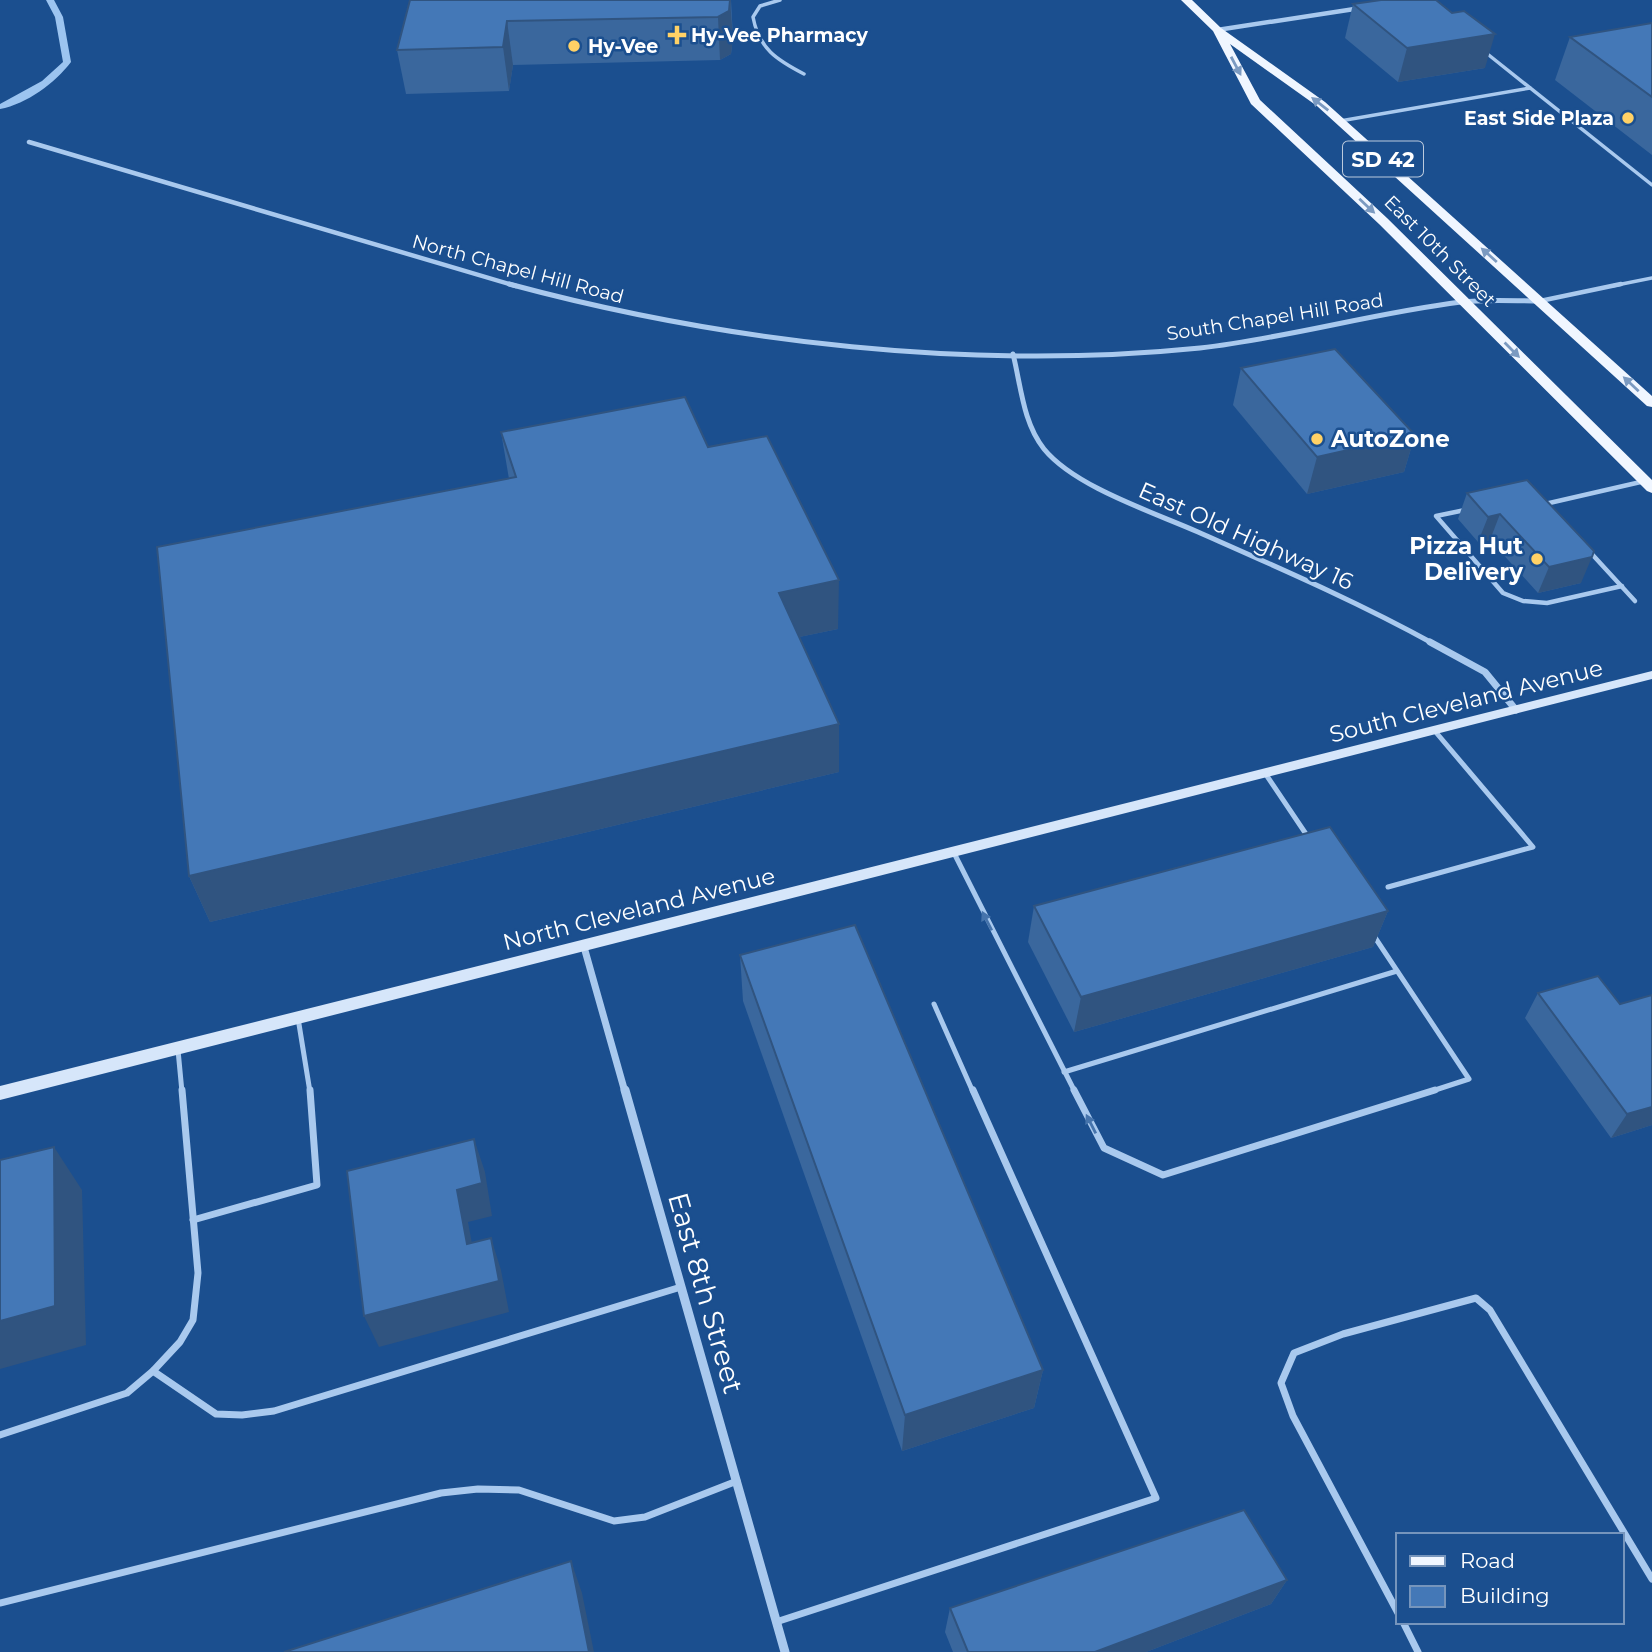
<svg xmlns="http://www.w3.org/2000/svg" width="1652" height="1652" font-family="Montserrat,sans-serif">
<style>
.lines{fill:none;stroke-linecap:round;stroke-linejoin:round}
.stream{fill:#9cc4f0;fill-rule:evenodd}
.lane-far3{stroke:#a9c9ee;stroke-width:3.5}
.lane-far2{stroke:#a9c9ee;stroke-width:4.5}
.lane-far1{stroke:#a9c9ee;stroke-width:5}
.lane{stroke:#a9c9ee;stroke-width:7}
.street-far3{stroke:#a9c9ee;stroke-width:4.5}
.street-far2{stroke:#a9c9ee;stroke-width:5}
.street-far1{stroke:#a9c9ee;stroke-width:7}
.street{stroke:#a9c9ee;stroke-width:9}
.secondary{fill:#d6e6fa;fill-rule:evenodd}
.primary{fill:#f0f6ff;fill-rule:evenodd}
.wall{fill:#3a679d}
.shaded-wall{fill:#305480}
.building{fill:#4478b7;stroke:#305480;stroke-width:2}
.oneway{fill:#7b9ac1}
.oneway2{fill:#4674ac}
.poi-dot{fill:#ffd166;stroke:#1b4f8f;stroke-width:2.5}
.labels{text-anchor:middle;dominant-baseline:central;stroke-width:5;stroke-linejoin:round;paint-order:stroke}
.far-poi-label{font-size:19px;font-weight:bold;fill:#fff;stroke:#1b4f8f;text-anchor:start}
.far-street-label{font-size:19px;fill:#fff;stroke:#1b4f8f}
.shield{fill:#1b4f8f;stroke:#bbcadd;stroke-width:2}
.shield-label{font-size:21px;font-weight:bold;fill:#fff}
.poi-label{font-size:23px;font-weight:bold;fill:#fff;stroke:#1b4f8f;text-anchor:start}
.street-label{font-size:23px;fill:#fff;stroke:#1b4f8f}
.near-street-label{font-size:28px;fill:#fff;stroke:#1b4f8f}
</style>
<rect width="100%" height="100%" fill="#1b4f8f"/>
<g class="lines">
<path class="stream" d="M46,0H54L63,17L71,62C55,83 27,104 0,109V104L42,81L63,62L55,17Z"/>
<g class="lane-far3">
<path d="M780,0L760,6L753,17C759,49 777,60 804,74"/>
<polyline points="1485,52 1652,185"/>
<polyline points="1340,121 1530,88"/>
<polyline points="1612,286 1652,278"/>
</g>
<g class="lane-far2">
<polyline points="1540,301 1621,284"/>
<polyline points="1545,504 1645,481"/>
<polyline points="1465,510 1436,516 1503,593 1523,601 1547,603 1622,586"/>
<polyline points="1590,552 1635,601"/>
</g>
<g class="lane-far1">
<polyline points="1265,773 1308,837"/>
<polyline points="954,853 1075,1092"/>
<polyline points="1388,887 1533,847 1434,730"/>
<polyline points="1374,936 1469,1079 1429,1092"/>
<polyline points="934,1004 973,1092"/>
<polyline points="298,1018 310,1092"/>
<polyline points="178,1050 182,1092"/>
<polyline points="1064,1072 1397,971"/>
</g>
<g class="lane">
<polyline points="1074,1090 1104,1148 1163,1175 1435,1090"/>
<polyline points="193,1220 317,1185 310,1090"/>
<polyline points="153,1371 216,1414 242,1415 274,1411 681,1287"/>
<polyline points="0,1435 127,1393 153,1371 180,1342 193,1320 198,1273 182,1090"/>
<polyline points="0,1603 441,1493 478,1489 519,1490 614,1521 645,1517 737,1481"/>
<polyline points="1398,1613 1293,1416 1281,1383 1294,1353 1343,1334 1476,1298 1490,1310 1652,1579"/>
<polyline points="776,1622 1156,1498 973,1090"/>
<polyline points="1403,1622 1418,1652"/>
</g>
<g class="street-far3">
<polyline points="1217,30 1361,8"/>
<polyline points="29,142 516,286"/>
</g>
<g class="street-far2">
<path d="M509,284C728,343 974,371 1200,348C1288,338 1373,313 1461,302C1487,299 1514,301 1540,301"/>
<path d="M1013,354C1021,386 1023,423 1044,449C1075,487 1153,512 1198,532C1277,567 1358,602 1434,644"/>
</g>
<g class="street-far1">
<polyline points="1430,642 1485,672 1516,710"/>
<polyline points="584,947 625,1092"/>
</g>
<polyline class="street" points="625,1090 785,1652"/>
<polygon class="secondary" points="1652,671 1652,679 0,1100 0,1086"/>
<polygon class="primary" points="1181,0 1192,0 1221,28 1325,102 1652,396 1652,407 1647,406 1317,106 1230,44 1260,100 1387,218 1652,480 1652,493 1647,491 1379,224 1251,104 1213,31"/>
</g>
<g class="wall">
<polygon points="410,0 731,0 733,38 731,54 720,60 513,65 509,91 406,94 397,50"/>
<polygon points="1353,4 1452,13 1485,68 1398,82 1345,38"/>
<polygon points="1652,23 1652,155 1555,80 1570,37"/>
<polygon points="1241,368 1415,435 1404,472 1307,494 1233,405"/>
<polygon points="501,432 708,447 838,629 799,637 839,772 210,922 189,876 509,479"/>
<polygon points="1527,480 1581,583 1538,593 1490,540 1478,542 1458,519 1467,493"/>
<polygon points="1034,906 1388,911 1373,947 1074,1032 1028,942"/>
<polygon points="740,955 1043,1370 1034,1408 902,1451 743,1001"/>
<polygon points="1538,993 1620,1004 1652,995 1652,1125 1611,1138 1525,1018"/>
<polygon points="1287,1580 1271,1604 1146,1652 953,1652 945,1632 950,1608"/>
</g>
<g class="shaded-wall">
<polygon points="730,0 733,38 731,54 720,60 718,17"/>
<polygon points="507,21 513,65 509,91 503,47"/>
<polygon points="1495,34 1485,68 1398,82 1407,48"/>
<polygon points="1415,435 1404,472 1307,494 1317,457"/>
<polygon points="1500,514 1490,540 1478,542 1488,517"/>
<polygon points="1592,557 1581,583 1538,593 1549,567"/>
<polygon points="839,580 838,629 780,641 779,593"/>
<polygon points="839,724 839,772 210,922 189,876"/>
<polygon points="1388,911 1373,947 1074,1032 1081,997"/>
<polygon points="1652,1107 1652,1125 1611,1138 1627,1114"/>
<polygon points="474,1139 485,1172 492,1216 468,1222 478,1276 467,1244 457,1190"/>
<polygon points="54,1147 82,1190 86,1345 0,1369 0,1321"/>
<polygon points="491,1238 501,1270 509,1312 379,1347 364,1316"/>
<polygon points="1043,1370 1034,1408 902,1451 905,1415"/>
<polygon points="571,1561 582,1593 594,1652 589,1652"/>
<polygon points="1287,1580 1271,1604 1146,1652 1095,1652"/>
</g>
<g class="building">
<polygon points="410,0 730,0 729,11 718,17 507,21 503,47 397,50"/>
<polygon points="1381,0 1436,0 1452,13 1464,11 1495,34 1407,48 1353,4"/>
<polygon points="1652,23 1652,97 1570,37"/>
<polygon points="1335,349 1415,435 1317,457 1241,368"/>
<polygon points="685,397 708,447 767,436 839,580 779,593 839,724 189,876 157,547 516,477 501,432"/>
<polygon points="1527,480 1594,551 1592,557 1549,567 1500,514 1488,517 1467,493"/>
<polygon points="1330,827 1388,911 1081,997 1034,906"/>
<polygon points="855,925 1043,1370 905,1415 740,955"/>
<polygon points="1598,976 1620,1004 1652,995 1652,1107 1627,1114 1538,993"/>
<polygon points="474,1139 482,1183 457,1190 467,1244 491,1238 499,1281 364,1316 347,1171"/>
<polygon points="54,1147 55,1306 0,1321 0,1160"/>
<polygon points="1244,1510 1287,1580 1095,1652 968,1652 950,1608"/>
<polygon points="571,1561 589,1652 284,1652"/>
</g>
<defs><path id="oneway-solid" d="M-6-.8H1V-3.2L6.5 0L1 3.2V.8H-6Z" transform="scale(1.75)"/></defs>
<g class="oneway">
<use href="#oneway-solid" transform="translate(1236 66) rotate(62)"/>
<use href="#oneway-solid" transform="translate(1320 104) rotate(-142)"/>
<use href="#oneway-solid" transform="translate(1367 206) rotate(43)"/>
<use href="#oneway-solid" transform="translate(1489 255) rotate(-138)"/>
<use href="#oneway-solid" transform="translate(1512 350) rotate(45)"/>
<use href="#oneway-solid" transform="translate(1631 384) rotate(-137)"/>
</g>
<g class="oneway2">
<use href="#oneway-solid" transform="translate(987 921) rotate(-117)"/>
<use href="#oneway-solid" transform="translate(1091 1124) rotate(-117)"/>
</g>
<g class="poi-dot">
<path d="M673.5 24.5h7v7h7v7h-7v7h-7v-7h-7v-7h7z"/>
<circle cx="574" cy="46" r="7"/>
<circle cx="1628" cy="118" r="7"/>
<circle cx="1317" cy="439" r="7"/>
<circle cx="1537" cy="559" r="7"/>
</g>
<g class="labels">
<g class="far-poi-label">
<text x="691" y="35">Hy-Vee Pharmacy</text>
<text x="588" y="46">Hy-Vee</text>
<text x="1614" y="118" text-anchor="end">East Side Plaza</text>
</g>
<g class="far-street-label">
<text transform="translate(1440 251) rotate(45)">East 10th Street</text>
<text transform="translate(518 269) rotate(15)">North Chapel Hill Road</text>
<text transform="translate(1275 317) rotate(-9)">South Chapel Hill Road</text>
</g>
<rect class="shield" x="1343" y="141.5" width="80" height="35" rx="5"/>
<g class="shield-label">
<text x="1383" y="159">SD 42</text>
</g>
<g class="poi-label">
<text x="1331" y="439">AutoZone</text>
<text x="1523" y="546" text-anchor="end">Pizza Hut<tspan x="1523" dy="26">Delivery</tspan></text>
</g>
<g class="street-label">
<text transform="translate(1246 536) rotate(24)">East Old Highway 16</text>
<text transform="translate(1466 701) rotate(-14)">South Cleveland Avenue</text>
<text transform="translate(639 909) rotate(-14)">North Cleveland Avenue</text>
</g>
<g class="near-street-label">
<text transform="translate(706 1293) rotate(74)">East 8th Street</text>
</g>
</g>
<rect x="1396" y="1533" width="228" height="91" fill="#1b4f8f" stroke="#7695bc" stroke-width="2"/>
<rect x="1410" y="1556" width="35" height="10" fill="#f0f6ff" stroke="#7695bc" stroke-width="2"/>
<text x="1460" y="1568" font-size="21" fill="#ffffff">Road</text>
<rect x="1410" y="1586" width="35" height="21" fill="#4478b7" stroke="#7695bc" stroke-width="2"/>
<text x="1460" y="1603" font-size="21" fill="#ffffff">Building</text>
</svg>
